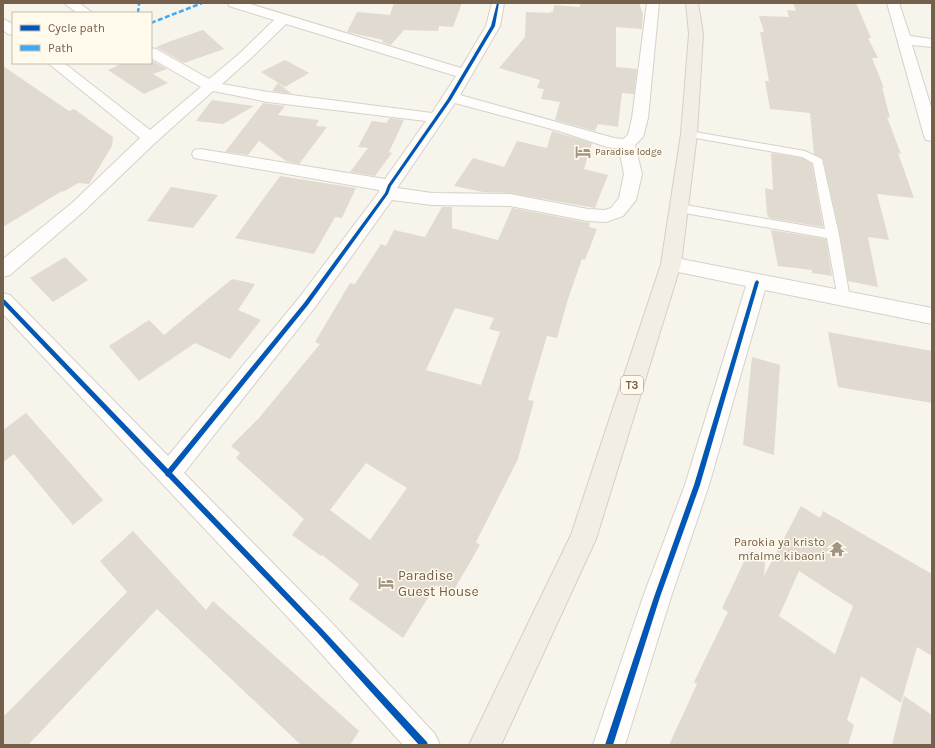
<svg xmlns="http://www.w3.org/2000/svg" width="935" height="748" font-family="Karla,sans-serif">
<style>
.building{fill:#e1dad0;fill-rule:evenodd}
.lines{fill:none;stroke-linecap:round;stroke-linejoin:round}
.service-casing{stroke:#d6d1c9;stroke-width:2}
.minor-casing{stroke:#d6d1c9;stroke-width:2}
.trunk-casing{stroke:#d5cfc6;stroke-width:2}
.service{fill:#fefdfc;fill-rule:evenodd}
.minor{fill:#fefdfc;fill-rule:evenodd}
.trunk{fill:#f2eee5;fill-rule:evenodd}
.quiet{stroke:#3fa9f5;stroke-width:2.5;stroke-dasharray:5 2.5;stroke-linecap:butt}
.cycleway-casing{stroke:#fffaec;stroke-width:3}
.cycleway{fill:#0057b8;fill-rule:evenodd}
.labels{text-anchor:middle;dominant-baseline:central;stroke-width:3;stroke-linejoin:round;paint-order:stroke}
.far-poi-label{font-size:10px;fill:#74604b;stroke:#fffaec;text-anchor:start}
.shield{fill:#fffaec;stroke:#9e8e7b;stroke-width:1}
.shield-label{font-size:11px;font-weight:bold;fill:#74604b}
.poi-label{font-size:12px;fill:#74604b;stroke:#fffaec;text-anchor:end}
.near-poi-label{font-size:14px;fill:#74604b;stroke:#fffaec;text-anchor:start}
</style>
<rect width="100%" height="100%" fill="#f7f4eb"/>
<g class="building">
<polygon points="394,3 462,3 453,27 439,26 438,31 404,30 391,45 382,42 383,40 347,32 357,12 390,15"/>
<polygon points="580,3 639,3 643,14 642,29 616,27 616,67 637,69 634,94 622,93 618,127 598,124 595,131 555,120 560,102 541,99 544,89 537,88 540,80 499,68 525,37 526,12 550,13 550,12 553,12 554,5 580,7"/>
<polygon points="793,3 856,3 871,38 868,38 878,58 872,58 884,88 882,87 890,118 887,117 901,154 898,153 914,198 877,194 889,240 868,237 878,287 848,281 840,235 823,159 814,154 810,113 770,109 765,81 769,81 760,32 764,32 759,16 789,17 787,10 796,11"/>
<polygon points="203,30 224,49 184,63 156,47 171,41"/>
<polygon points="151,60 167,69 153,74 168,83 144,94 108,70 123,63 151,63"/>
<polygon points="285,60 309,73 285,87 261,72"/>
<polygon points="3,66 69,111 74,109 113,137 112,146 89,184 78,183 63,192 62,191 3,227"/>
<polygon points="278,83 292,94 272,91"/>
<polygon points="212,100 254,106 223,124 196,121"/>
<polygon points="263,103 285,106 278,115 319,120 316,126 327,127 299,164 286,161 259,141 248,155 225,152"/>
<polygon points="390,118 404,120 389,152 392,153 375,176 350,172 368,148 358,147 372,121 386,123"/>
<polygon points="552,131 592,143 584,169 608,175 595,208 510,193 483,192 454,186 473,158 504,167 517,141 547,148"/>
<polygon points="771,153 802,158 812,164 823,227 769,218 767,214 765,188 773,190"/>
<polygon points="280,176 356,188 342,218 335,217 314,254 235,238"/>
<polygon points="171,187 218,195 193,228 147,221"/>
<path d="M442,207H452V228L498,240L512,208L590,223L589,227L597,229L585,260L582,259L568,299L557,338L547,336L528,400L534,401L518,459L476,542L480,545L451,595L436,585L403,638L349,599L359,584L322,555L321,556L292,535L304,519L236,458L240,453L231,446L259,418L320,344L315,342L350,283L355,284L381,244L386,246L394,230L425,237ZM455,308L494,318L489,329L500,332L481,385L426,370ZM366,463L407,488L370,540L330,510Z"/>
<polygon points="771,230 826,239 832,276 812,273 812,270 778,266"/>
<polygon points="65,257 88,280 53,302 30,278"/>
<polygon points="232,279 255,284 238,310 261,320 230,359 195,343 139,381 109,346 149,320 164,335"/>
<polygon points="828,332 932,351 932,403 838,387"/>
<polygon points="752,357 780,365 774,455 743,445"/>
<polygon points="26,413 103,500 73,525 14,454 3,462 3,430"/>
<path d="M801,506L820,518L823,511L932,574V656L917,647L901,703L861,676L847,720L854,725L848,745H669L697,684L694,682L728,612L722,608L749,551L765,562L764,576ZM799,571L853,606L835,654L779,616Z"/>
<polygon points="133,531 206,610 213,601 359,731 350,745 301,745 157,609 28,745 3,745 3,717 127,592 100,561"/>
<polygon points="904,696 932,715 932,745 892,745"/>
</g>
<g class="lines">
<defs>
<polygon id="service" points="689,131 805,151 822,159 839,235 850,299 849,303 844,304 839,303 838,299 827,238 679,212 675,211 673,208 675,205 679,204 825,229 813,163 802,157 685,136 684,134 685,132"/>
<g id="minor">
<polygon points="64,3 79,3 93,13 77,13"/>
<path d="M228,3H247L461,68L486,26L492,3H504L500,26L460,95L614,138L623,139L628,135L632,118L647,3H659L648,118L643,137L635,145L642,174L636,200L623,216L606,222L588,221L510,206L432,205L392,200L313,310L184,473L330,621L435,734L440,745H403L310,641L3,314V293L10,295L168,456L299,298L379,192V190L200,159L194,158L192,154L194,150L200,149L385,179L426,121L268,102L213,91L156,142L84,211L10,275L3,277V259L72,203L140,138L48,63H64L150,130L201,87L151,58V48L156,49L209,79L239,54L274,20L229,6ZM286,24L456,76L432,113L268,92L222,84L249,60ZM455,103L559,131L607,147L619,149L624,174L619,198L611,208L605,210L588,209L510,194L432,193L397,188Z"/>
<polygon points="887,3 899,3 910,36 932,39 932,47 912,45 932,110 932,141 926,140 924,136"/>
<polygon points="3,19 13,24 13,35 8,34 3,30"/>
<polygon points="671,257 932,308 932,324 765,290 709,485 671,597 625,745 593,745 643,597 685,485 746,286 664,269 661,264 664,259"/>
</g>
<polygon id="trunk" points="686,3 698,3 703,34 697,134 681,264 596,539 501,745 469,745 571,535 661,264 681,134 689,34"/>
</defs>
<use href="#service" class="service-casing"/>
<use href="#minor" class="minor-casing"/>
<use href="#trunk" class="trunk-casing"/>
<use href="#service" class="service"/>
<use href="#minor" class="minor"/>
<use href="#trunk" class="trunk"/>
<g class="quiet">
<polyline points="138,13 139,3"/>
<polyline points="151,23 202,3"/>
</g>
<defs>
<g id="cycleway">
<polygon points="497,3 499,3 495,26 451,100 391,186 388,194 308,305 172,473 322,629 427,742 428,745 419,745 318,633 168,477 166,476 165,474 3,304 3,299 5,300 168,469 304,303 385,193 388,185 447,100 491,26"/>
<polygon points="757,280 759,282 700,485 660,597 613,745 605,745 654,597 694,485 755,282"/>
</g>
</defs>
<use href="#cycleway" class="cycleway-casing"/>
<use href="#cycleway" class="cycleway"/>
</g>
<defs>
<symbol id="hotel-bare" viewBox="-9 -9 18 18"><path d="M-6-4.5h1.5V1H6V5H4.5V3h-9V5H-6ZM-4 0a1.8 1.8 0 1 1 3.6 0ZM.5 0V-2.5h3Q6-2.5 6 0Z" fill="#a29483" stroke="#fffaec" stroke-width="2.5" paint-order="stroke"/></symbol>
<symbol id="temple-bare" viewBox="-9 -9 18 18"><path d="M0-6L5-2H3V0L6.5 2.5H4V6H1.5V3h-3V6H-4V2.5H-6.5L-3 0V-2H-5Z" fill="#a29483" stroke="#fffaec" stroke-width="2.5" paint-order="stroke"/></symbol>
</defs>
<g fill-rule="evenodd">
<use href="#hotel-bare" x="572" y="141" width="22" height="22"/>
<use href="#temple-bare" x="826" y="538" width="22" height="22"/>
<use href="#hotel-bare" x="375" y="572" width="22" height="22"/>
</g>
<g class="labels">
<g class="far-poi-label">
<text x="595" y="152">Paradise lodge</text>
</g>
<rect class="shield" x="621" y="376" width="22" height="18" rx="3"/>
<g class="shield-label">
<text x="632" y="385">T3</text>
</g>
<g class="poi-label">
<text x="825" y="542">Parokia ya kristo<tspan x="825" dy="14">mfalme kibaoni</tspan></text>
</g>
<g class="near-poi-label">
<text x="398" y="575">Paradise<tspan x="398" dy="16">Guest House</tspan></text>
</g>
</g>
<rect width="935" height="748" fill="none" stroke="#74604b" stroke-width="8"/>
<rect x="12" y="12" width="140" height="52" fill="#fffaec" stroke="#c7bcac"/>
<rect x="20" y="25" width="20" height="6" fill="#0057b8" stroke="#c7bcac"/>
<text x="48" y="32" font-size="12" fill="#74604b">Cycle path</text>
<rect x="20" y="45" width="20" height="6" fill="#3fa9f5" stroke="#c7bcac"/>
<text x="48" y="52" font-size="12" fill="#74604b">Path</text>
</svg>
